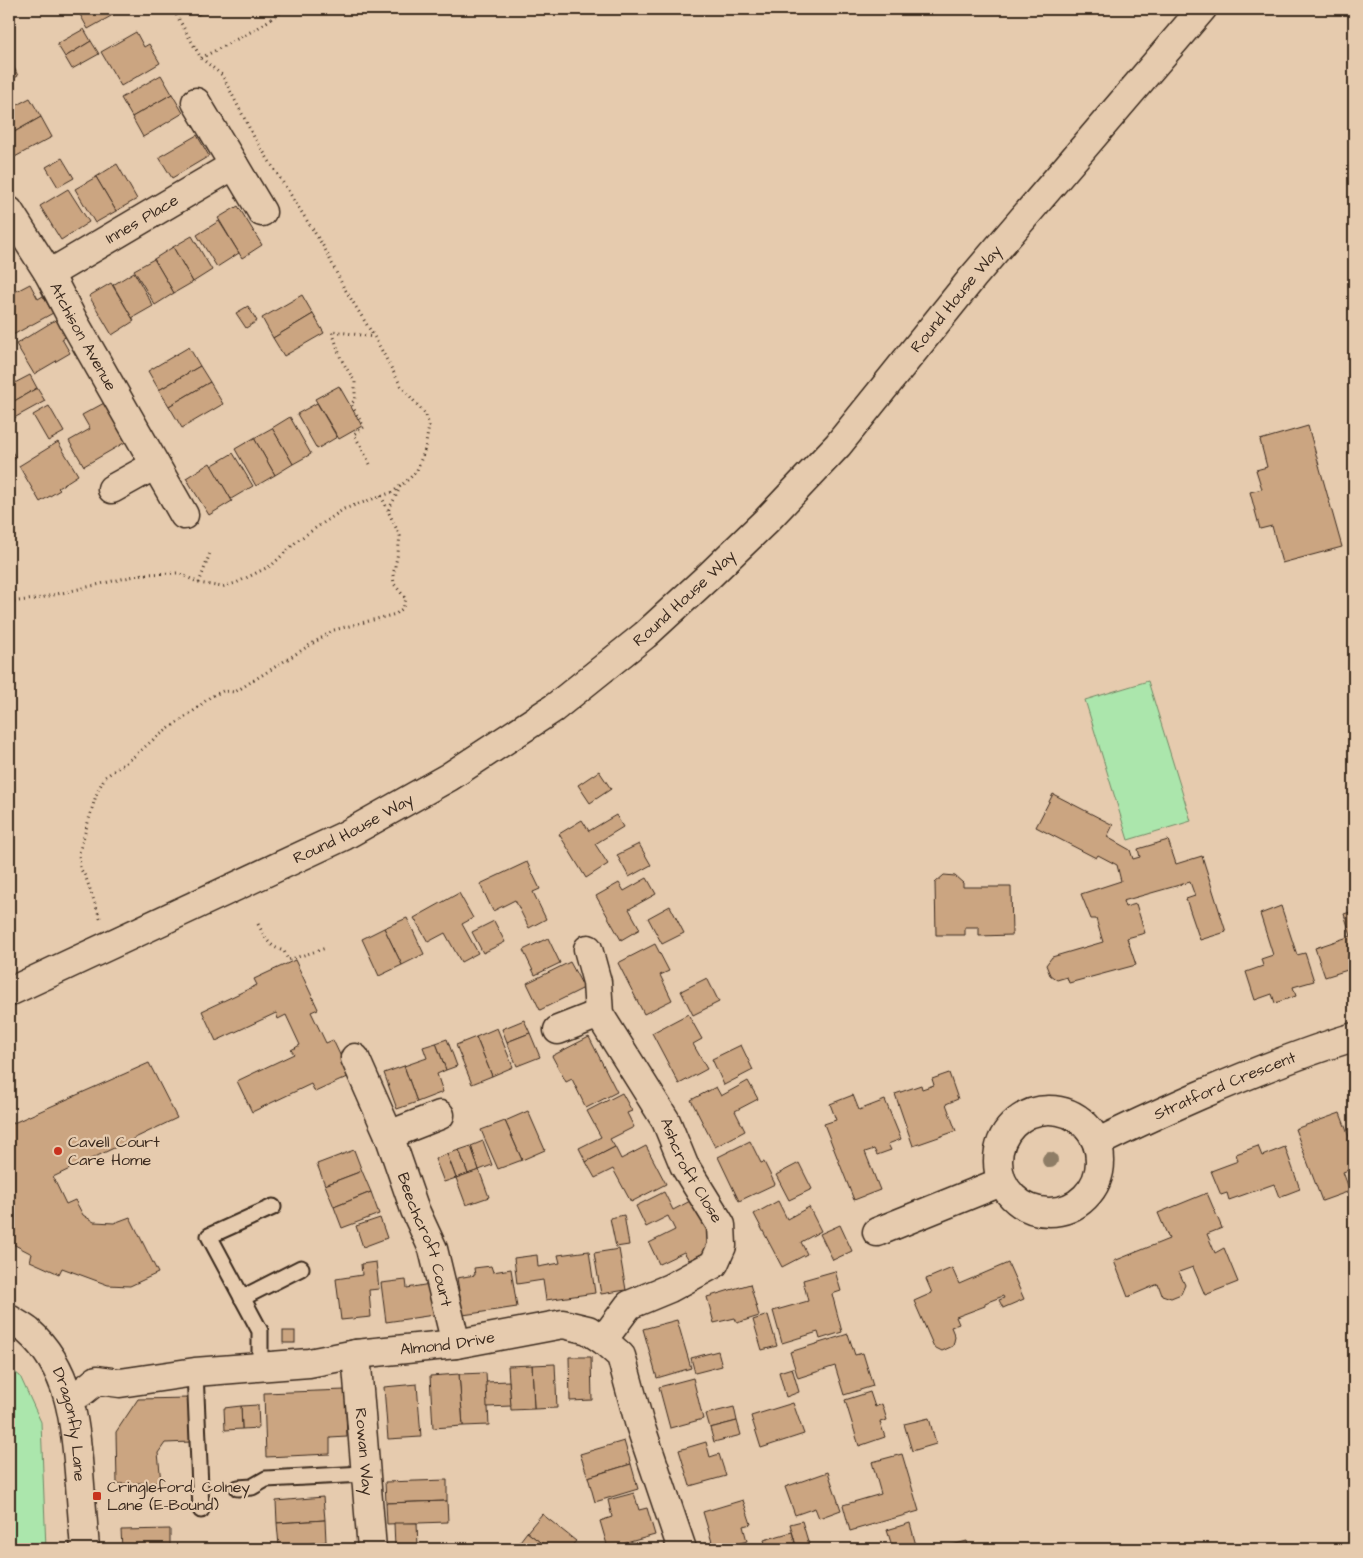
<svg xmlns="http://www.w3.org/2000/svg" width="1363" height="1558" font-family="'Architects Daughter',sans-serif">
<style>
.green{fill:#abe6ac;stroke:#738865}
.building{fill:#cba581;stroke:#3b2a1e}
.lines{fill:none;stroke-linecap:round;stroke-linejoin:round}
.service-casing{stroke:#3b2a1e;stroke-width:19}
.minor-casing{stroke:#3b2a1e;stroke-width:31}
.tertiary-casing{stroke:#3b2a1e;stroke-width:31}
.path{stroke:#3b2a1e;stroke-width:3;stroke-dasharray:1 4;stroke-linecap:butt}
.service{stroke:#e6cbae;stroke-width:15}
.minor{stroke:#e6cbae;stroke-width:28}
.tertiary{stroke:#e6cbae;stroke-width:28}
.tree{fill:#8e7d66}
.poi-dot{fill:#c8321e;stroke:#e6cbae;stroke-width:2}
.labels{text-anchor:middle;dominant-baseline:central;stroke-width:4.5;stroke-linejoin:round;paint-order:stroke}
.street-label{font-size:16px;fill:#3b2a1e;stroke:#e6cbae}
.poi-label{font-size:16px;fill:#3b2a1e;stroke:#e6cbae;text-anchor:start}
</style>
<rect width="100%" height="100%" fill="#e6cbae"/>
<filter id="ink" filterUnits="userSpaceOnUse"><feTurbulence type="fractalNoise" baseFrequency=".02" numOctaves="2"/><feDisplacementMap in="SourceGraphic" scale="10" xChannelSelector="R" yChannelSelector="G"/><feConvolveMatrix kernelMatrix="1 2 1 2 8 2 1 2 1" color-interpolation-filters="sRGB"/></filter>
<g filter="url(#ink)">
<g class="green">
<polygon points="1148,681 1191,821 1128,840 1085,700"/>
<polygon points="9,1368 20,1376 41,1422 46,1549 9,1549"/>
</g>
<g class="building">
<polygon points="77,9 118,9 120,11 88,29"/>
<polygon points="194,9 209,9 198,15"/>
<polygon points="84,29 91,41 65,57 57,44"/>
<polygon points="136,32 144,47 149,44 160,63 121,86 101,52"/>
<polygon points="91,41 99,54 72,69 65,57"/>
<polygon points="9,57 18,76 9,81"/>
<polygon points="161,75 172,94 132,117 121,98"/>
<polygon points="172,94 183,113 143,137 132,117"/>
<polygon points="30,98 41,117 9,135 9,109"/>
<polygon points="41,117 52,137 11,159 9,155 9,135"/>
<polygon points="197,135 209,156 172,178 159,157"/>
<polygon points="62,158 74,178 58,187 46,167"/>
<polygon points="117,164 137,199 116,211 96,177"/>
<polygon points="96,177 116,211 95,223 75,189"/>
<polygon points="68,189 89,222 61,240 40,206"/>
<polygon points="238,206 262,245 242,258 218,218"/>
<polygon points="219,221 239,253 217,267 197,235"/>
<polygon points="192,236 212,270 193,282 173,247"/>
<polygon points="173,247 193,282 174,293 154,259"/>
<polygon points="154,259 174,293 155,305 134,270"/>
<polygon points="134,272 153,306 132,318 113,285"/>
<polygon points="111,283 134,321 112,335 89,296"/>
<polygon points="30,284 38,299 43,296 53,313 11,336 9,332 9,295"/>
<polygon points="302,295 313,314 273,338 262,318"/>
<polygon points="248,306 257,321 246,328 236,313"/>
<polygon points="313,314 324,333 284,356 273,338"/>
<polygon points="57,319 67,336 62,339 70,353 34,374 16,344"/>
<polygon points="189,347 200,366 159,390 148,371"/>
<polygon points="200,366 210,382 169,406 159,390"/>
<polygon points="30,375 37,388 9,404 9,386"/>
<polygon points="210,382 223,404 182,428 169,406"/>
<polygon points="339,386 362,426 339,439 315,399"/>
<polygon points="37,388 45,401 14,418 9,408 9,404"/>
<polygon points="106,402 129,440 84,466 69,441 90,429 82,415"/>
<polygon points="317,403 337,437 317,449 297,414"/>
<polygon points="49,406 64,432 48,441 33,415"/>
<polygon points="290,417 311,454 293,464 272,428"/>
<polygon points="1308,426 1342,547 1282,563 1272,526 1260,529 1250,492 1262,489 1256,470 1267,467 1260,440"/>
<polygon points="272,428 293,464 275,475 254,438"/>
<polygon points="254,438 275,475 256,486 235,449"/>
<polygon points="58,442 78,475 58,488 60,490 40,502 19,466"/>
<polygon points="9,447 16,458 9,462"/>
<polygon points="233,453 253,486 231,499 211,466"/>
<polygon points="210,463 232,501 209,515 186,478"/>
<polygon points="599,771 611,789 590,803 578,785"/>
<polygon points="1053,794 1113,825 1107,837 1130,850 1133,859 1140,857 1138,849 1168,840 1176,864 1202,856 1226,932 1200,940 1186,899 1195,896 1190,882 1123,901 1125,907 1136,904 1145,933 1127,938 1136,965 1069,983 1067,977 1057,980 1050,975 1046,965 1052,957 1103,942 1096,919 1091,919 1081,894 1121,881 1117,865 1098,855 1096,858 1036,827"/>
<polygon points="616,815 623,827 595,844 608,864 586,878 559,834 582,820 589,831"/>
<polygon points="639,844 651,865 629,877 617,855"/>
<polygon points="527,862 540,889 533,892 546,919 529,928 515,900 493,911 480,884"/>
<polygon points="944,875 955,876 963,883 963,887 1011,887 1012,935 979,936 979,927 965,927 965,935 936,935 935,883"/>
<polygon points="647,878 656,894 629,909 640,929 621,940 596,896 619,883 624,891"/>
<polygon points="459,893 473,918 462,924 478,953 461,962 445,933 428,942 414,918"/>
<polygon points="1354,895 1354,968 1325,977 1315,948 1351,936 1344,914 1353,911 1351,903"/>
<polygon points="670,906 684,933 662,944 648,918"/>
<polygon points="1281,906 1297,955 1305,953 1314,981 1293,987 1296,996 1275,1003 1272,994 1255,1000 1246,972 1263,966 1261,959 1273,955 1260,914"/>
<polygon points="407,918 424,954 402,965 384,928"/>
<polygon points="494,921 505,942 483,953 472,932"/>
<polygon points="384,928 402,965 379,976 362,939"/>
<polygon points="548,938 560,963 535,975 523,950"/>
<polygon points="655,944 669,971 660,975 672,1000 644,1014 618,963"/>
<polygon points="295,960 318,1009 311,1012 326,1043 333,1040 350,1076 315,1092 311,1084 252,1112 237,1081 294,1054 291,1050 300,1045 286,1015 278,1019 276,1013 216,1041 202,1011 257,985 254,979"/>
<polygon points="570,962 584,988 540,1010 527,983"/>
<polygon points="707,978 719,1002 693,1015 681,991"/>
<polygon points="688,1014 702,1039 693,1044 707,1069 679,1084 652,1033"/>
<polygon points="524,1020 530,1033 507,1042 502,1029"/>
<polygon points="497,1028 513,1067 492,1076 476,1037"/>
<polygon points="530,1033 540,1057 517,1066 507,1042"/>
<polygon points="476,1037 492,1076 472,1084 456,1045"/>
<polygon points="589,1037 617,1092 586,1108 572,1079 566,1082 552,1056"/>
<polygon points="447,1039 457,1066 446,1070 436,1043"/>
<polygon points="436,1043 446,1070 437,1074 443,1092 417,1102 404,1066 427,1058 423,1047"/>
<polygon points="741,1045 753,1070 724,1085 712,1059"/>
<polygon points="149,1063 177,1118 53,1177 66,1204 75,1200 83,1215 94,1222 114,1223 130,1217 158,1273 130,1286 108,1285 62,1268 59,1274 30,1261 32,1254 9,1242 9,1125"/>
<polygon points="404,1066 417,1102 397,1109 384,1073"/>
<polygon points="949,1073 958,1099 946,1104 956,1131 913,1146 895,1094 921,1085 922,1089 934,1085 932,1079"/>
<polygon points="748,1081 758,1099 735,1111 745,1131 715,1147 691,1100 716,1087 721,1096"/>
<polygon points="622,1093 632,1111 627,1113 634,1127 610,1139 615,1147 586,1162 579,1148 601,1137 587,1111"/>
<polygon points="853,1095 859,1110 885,1100 901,1139 888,1144 891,1150 877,1155 874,1149 865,1152 880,1190 854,1200 824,1124 836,1120 830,1104"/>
<polygon points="528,1111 545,1150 522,1160 505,1121"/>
<polygon points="1340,1113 1354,1150 1354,1168 1343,1172 1350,1191 1322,1201 1295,1129"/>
<polygon points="505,1121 522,1160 498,1169 481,1130"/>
<polygon points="483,1141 492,1165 479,1170 471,1146"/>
<polygon points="750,1141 761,1163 764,1162 775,1184 739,1201 718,1157"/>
<polygon points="471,1146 479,1170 468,1174 459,1150"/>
<polygon points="646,1146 666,1184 631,1202 613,1169 595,1178 586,1162 615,1147 621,1159"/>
<polygon points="1258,1146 1262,1156 1285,1147 1300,1189 1279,1197 1274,1184 1229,1200 1227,1193 1221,1195 1211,1171 1238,1161 1236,1154"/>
<polygon points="354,1150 362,1171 325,1185 317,1164"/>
<polygon points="459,1150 468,1174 456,1178 447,1154"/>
<polygon points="447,1154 456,1178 444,1182 435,1159"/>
<polygon points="799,1163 812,1189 789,1200 776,1175"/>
<polygon points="479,1170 489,1197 466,1205 456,1178"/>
<polygon points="362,1171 371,1192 334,1207 325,1185"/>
<polygon points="371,1192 379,1214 342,1228 334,1207"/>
<polygon points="664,1192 673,1210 692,1200 716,1247 689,1260 684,1252 659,1264 649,1243 675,1230 668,1216 646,1227 636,1206"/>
<polygon points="1207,1193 1222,1228 1207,1234 1215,1253 1224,1248 1238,1282 1205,1295 1193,1267 1179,1272 1185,1285 1181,1294 1171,1298 1162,1295 1158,1284 1128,1297 1114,1261 1169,1239 1158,1213"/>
<polygon points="778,1201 787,1219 809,1207 821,1231 801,1242 807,1254 782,1267 754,1214"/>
<polygon points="624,1215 629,1245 616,1247 610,1218"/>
<polygon points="380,1218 387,1238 363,1247 356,1226"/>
<polygon points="840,1225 852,1251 833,1260 820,1234"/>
<polygon points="619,1249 626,1290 601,1294 594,1253"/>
<polygon points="589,1251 595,1293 546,1300 543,1280 517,1284 514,1258 537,1255 538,1267 560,1263 558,1255"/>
<polygon points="376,1262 379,1289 369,1290 371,1317 341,1320 336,1279 362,1275 361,1264"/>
<polygon points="1008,1263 1024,1299 1003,1308 999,1300 1004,1298 1003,1296 985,1303 985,1306 956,1317 959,1324 951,1327 955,1337 953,1346 942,1351 934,1347 914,1301 932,1293 926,1279 952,1268 959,1284"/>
<polygon points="491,1266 493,1272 511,1269 517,1307 463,1315 457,1278 475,1275 474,1268"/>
<polygon points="835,1271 841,1291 832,1294 842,1332 820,1339 818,1332 782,1343 773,1311 808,1301 803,1280"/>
<polygon points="406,1280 407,1288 430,1284 434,1315 386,1322 381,1283"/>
<polygon points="750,1284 759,1316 737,1323 735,1318 714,1323 707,1297"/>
<polygon points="768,1315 777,1346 762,1350 753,1320"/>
<polygon points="677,1320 691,1368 657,1378 643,1329"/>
<rect x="283" y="1331" width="12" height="12"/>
<polygon points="848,1334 855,1355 863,1353 873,1386 844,1395 835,1366 798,1378 790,1352"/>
<polygon points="718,1351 722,1366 695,1373 691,1358"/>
<polygon points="569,1357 591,1357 592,1400 570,1401"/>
<polygon points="555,1364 557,1408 534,1409 532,1365"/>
<polygon points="532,1365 534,1409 511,1410 508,1366"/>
<polygon points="792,1368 799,1392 786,1397 779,1372"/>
<polygon points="486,1373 489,1425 463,1426 459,1374"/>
<polygon points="459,1374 463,1426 433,1428 430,1376"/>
<polygon points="693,1378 703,1419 670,1428 659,1387"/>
<polygon points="509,1381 511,1406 487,1407 486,1382"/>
<polygon points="417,1384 421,1437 388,1439 384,1387"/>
<polygon points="345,1390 347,1437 330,1438 330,1454 266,1457 264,1393"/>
<polygon points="870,1392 875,1407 882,1404 887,1420 880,1422 885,1437 859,1446 845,1400"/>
<polygon points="189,1398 191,1442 165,1443 158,1453 161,1482 117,1484 116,1432 138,1399"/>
<polygon points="793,1403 804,1434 761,1448 751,1416"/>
<polygon points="258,1405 259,1428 242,1429 241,1406"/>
<polygon points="241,1406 242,1429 225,1430 224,1408"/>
<polygon points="734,1407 737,1421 710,1428 706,1414"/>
<polygon points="929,1418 936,1444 912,1451 904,1424"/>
<polygon points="737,1421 741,1435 714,1442 710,1428"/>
<polygon points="624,1441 631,1464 588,1477 580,1454"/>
<polygon points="706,1442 710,1457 719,1454 726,1476 690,1486 679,1450"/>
<polygon points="902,1454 919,1511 850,1531 843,1505 881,1494 872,1462"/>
<polygon points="631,1464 638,1489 595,1502 588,1477"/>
<polygon points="828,1472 841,1510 819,1518 815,1508 795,1515 785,1487"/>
<polygon points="447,1480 447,1501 386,1503 385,1482"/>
<polygon points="634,1493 639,1510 647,1508 655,1535 608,1548 600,1521 612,1517 608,1500"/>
<polygon points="323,1497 325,1520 277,1523 276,1501"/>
<polygon points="743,1500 751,1524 743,1526 747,1541 720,1549 714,1549 703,1512"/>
<polygon points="447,1501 448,1522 387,1524 386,1503"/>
<polygon points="542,1514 576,1541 569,1549 549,1549 527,1532"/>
<polygon points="325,1520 326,1542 279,1546 277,1523"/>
<polygon points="802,1521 810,1548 807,1549 797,1549 790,1524"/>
<polygon points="394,1523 417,1523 418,1547 395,1547"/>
<polygon points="910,1523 917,1549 893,1549 887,1530"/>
<polygon points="170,1529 170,1549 122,1549 121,1530"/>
<polygon points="527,1532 549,1549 514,1549"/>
<polygon points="792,1532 796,1547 787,1549 767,1549 764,1540"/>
<polygon points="967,1541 969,1549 937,1549"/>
<polygon points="429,1546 429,1549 387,1549 387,1547"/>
</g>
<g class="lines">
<defs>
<g id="service">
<polyline points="242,1298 301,1268"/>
<polyline points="260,1366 260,1331 209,1236 273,1207"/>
<polyline points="195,1372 201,1510"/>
<polyline points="238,1488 252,1487 266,1479 364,1474"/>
</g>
<g id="minor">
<polyline points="234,165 262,212"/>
<path id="s1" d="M9,211L49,274L74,322L184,515"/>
<path id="s2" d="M49,274L234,165L196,102"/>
<polyline points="112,489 155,465"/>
<path id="s3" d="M588,949L597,982L599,1014L666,1121L684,1165L721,1225L722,1246L714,1264L670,1288L629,1305L603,1340"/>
<polyline points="558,1030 599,1014"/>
<path id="s4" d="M355,1058L389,1135L415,1210L433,1249L456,1344"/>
<circle cx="1049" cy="1161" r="51"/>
<polyline points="389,1135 440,1115"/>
<path id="s5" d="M1097,1143C1130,1126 1164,1111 1198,1096C1249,1074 1300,1053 1354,1037"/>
<polyline points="877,1232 1001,1182"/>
<path id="s6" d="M9,1319C15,1323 23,1327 28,1331C70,1368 75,1421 79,1472C81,1498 83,1524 85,1549"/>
<path id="s7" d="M356,1354L372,1549"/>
<path id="s8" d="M69,1396L82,1392L97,1380L120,1383L195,1372L309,1363L356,1354L456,1344L563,1324L588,1330L603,1340L621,1356L639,1422L682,1549"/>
</g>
<g id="tertiary">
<path id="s9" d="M9,992L344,836L449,777L554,708L645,635L709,576L767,520L838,445L973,277L1202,9"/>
</g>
</defs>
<use href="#service" class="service-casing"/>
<use href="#minor" class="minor-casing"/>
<use href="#tertiary" class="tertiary-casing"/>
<g class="path">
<polyline points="201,58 256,29 286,9"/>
<polyline points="370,464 354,434 364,427 351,404 355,400 355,382 341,359 332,331 374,337"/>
<polyline points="381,496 388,510"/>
<polyline points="199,583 210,553"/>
<polyline points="9,602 36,599 143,574 179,573 199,583 222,587 236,583 272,565 298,540 344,509 393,492 410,478 417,470 425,449 429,426 426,415 401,386 375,338 343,286 325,249 254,137 222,75 201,58 173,9"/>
<polyline points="100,918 86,878 80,868 79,853 97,792 105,777 132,758 154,739 195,710 210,697 223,691 235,692 334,630 396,614 403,608 406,599 394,584 393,575 398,553 400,536 388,511 401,486"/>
<path d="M258,924C266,939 268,946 284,951L288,960L326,948"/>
</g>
<use href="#service" class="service"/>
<use href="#minor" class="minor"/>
<use href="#tertiary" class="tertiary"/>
</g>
<circle class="tree" cx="1050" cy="1160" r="8"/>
</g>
<g class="poi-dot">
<circle cx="58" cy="1151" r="5"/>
<rect x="92" y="1491" width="10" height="10" rx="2.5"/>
</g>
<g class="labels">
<g class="street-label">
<text stroke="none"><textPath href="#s2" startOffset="108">Innes Place</textPath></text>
<text stroke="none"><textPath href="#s9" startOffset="1191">Round House Way</textPath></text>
<text stroke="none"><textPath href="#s1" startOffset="146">Atchison Avenue</textPath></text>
<text stroke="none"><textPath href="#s9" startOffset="786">Round House Way</textPath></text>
<text stroke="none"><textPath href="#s9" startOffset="381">Round House Way</textPath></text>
<text stroke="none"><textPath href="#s5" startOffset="140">Stratford Crescent</textPath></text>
<text stroke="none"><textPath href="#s3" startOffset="248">Ashcroft Close</textPath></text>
<text stroke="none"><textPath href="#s4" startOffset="195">Beechcroft Court</textPath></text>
<text stroke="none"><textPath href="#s8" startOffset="386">Almond Drive</textPath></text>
<text stroke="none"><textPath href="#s6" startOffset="128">Dragonfly Lane</textPath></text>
<text stroke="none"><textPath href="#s7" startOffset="98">Rowan Way</textPath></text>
</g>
<g class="poi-label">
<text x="68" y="1142">Cavell Court<tspan x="68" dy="18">Care Home</tspan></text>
<text x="107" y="1487">Cringleford, Colney<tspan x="107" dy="18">Lane (E-Bound)</tspan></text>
</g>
</g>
<rect width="1363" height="1558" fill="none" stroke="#e6cbae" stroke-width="30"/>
<rect x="15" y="15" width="1333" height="1528" fill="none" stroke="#3b2a1e" stroke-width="2" filter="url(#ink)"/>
</svg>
